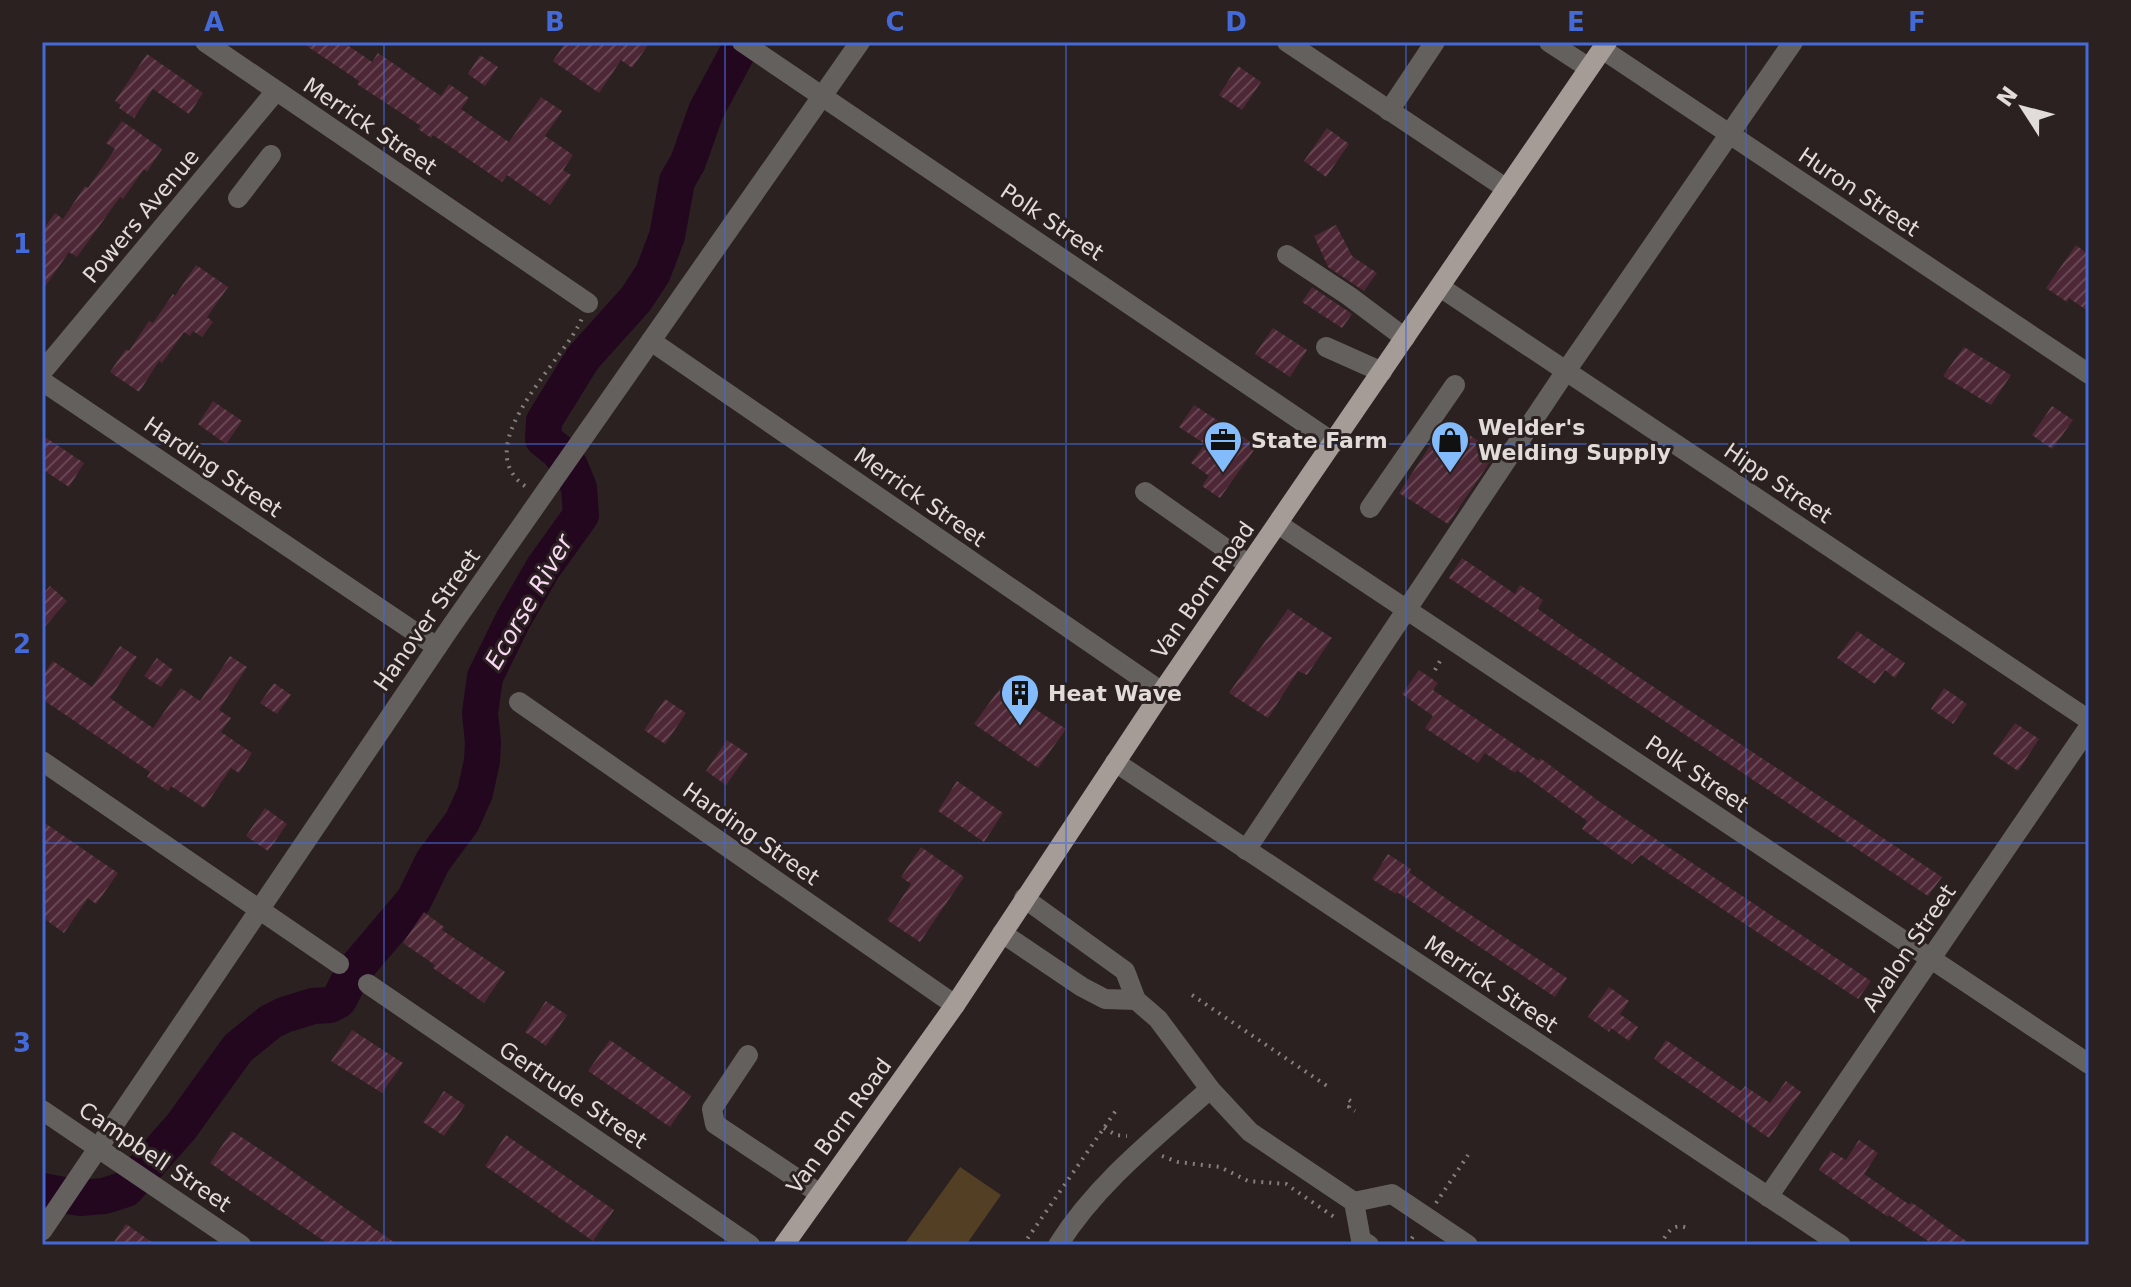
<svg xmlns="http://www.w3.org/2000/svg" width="2131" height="1287" font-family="'DejaVu Sans',sans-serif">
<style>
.pitch{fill:#523f24}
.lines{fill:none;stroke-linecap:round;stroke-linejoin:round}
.river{stroke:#22071f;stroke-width:36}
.building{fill:url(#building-hatch)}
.path{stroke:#857e7d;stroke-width:4;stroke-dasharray:2 6;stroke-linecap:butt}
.minor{stroke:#64605e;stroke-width:20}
.major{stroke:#a59c97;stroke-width:20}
.grid{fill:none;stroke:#446ad8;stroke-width:2;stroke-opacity:0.55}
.labels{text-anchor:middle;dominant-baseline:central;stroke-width:6;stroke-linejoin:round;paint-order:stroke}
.street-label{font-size:22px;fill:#e1dbda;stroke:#2a2120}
.poi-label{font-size:22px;font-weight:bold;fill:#e1dbda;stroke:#2a2120;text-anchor:start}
.water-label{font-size:24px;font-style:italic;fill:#fad7f5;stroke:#2a2120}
.neatline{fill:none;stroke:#446ad8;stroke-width:3}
.grid-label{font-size:26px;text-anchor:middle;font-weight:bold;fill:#446ad8}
</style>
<defs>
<pattern id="building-hatch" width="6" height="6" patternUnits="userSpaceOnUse" patternTransform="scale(2)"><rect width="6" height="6" fill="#4e2736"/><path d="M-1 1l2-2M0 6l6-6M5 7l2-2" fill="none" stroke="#674652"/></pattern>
</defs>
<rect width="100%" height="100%" fill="#2a2120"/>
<polygon class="pitch" points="960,1167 1001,1195 966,1245 911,1245 906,1242"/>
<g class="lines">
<polyline class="river" points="42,1191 80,1198 104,1196 126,1189 181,1127 238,1048 270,1022 284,1015 313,1006 330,1005 339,1000 353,972 414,900 433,861 462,822 475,793 482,761 483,742 480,713 485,677 513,620 543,568 581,515 579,488 570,466 558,451 543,439 544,421 583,358 636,299 653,273 667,236 677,181 688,162 706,111 743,42"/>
</g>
<g class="building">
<polygon points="301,42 343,42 372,62 378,53 441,96 449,84 469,98 461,109 509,142 541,97 562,111 545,136 573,155 563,170 571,175 550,205 507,175 502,182 433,135 431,138 418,129 421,126 357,84 359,81"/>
<polygon points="566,42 650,42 632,68 621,60 599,93 553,61"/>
<polygon points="147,54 203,93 189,114 153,89 134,118 119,108 121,105 115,101"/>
<polygon points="480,55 498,67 485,86 468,74"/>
<polygon points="1238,66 1261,82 1242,110 1219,95"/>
<polygon points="122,121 162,149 147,172 144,169 123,199 120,197 77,257 69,252 42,291 42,231 55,213 63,219 85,186 88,188 115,149 106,143"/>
<polygon points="1327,128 1349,144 1326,177 1304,161"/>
<polygon points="1336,225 1352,256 1377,273 1364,291 1328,267 1314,236"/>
<polygon points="2076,245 2089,255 2089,312 2069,298 2067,302 2046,288"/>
<polygon points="196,265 228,287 207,317 213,322 202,337 193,331 190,336 184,332 162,363 159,361 139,392 110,372 126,349 129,351 149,321 153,323 173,294 175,296"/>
<polygon points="1312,287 1352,314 1342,328 1302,302"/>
<polygon points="1273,328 1307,350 1290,377 1255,354"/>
<polygon points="1964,347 2011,375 1991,405 1943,376"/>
<polygon points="213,401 242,421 226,444 198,424"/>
<polygon points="1194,405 1252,443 1254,450 1220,498 1202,486 1209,476 1191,463 1205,444 1179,427"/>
<polygon points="2052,406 2073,420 2052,449 2032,435"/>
<polygon points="1447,420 1496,453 1448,524 1399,493"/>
<polygon points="42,435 84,463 69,487 42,469"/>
<polygon points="1462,558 1515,594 1520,585 1543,600 1538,609 1578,637 1942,877 1928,896 1449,578"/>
<polygon points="50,586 67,601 42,630 42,595"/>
<polygon points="1288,609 1332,638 1307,675 1298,671 1268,718 1229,693"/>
<polygon points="1857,631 1905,663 1895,678 1885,670 1875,684 1837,658"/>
<polygon points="120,646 137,657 110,698 153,728 181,688 200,701 230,656 247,667 219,710 231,718 221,732 252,753 239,773 231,768 204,808 171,786 168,791 147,777 150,772 42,699 42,677 53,661 92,687"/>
<polygon points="157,658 173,670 161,687 144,676"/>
<polygon points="1419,670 1438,683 1433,690 1539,761 1540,758 1600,802 1871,981 1858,999 1641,855 1632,864 1582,829 1587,821 1517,770 1515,773 1485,753 1478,763 1425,728 1433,716 1402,694"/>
<polygon points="274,683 291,695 277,714 260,703"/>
<polygon points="1001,687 1066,729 1038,768 974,724"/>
<polygon points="1944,688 1967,704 1953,724 1931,709"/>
<polygon points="665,699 686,713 665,744 644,730"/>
<polygon points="2015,723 2039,739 2018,771 1993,754"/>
<polygon points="727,740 748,754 726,785 706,771"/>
<polygon points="957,781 1003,813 984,842 938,811"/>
<polygon points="265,808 287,824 268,851 246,836"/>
<polygon points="42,821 118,873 96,904 88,898 64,933 42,917"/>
<polygon points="921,847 964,877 920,942 887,920 911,884 901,877"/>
<polygon points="1388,854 1411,869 1409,872 1451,902 1567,978 1555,997 1397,892 1396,894 1372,879"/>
<polygon points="424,912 444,927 442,930 505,972 484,1003 433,968 435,965 403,943"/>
<polygon points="1609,987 1629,1001 1620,1014 1638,1027 1629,1041 1611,1028 1609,1032 1588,1017"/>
<polygon points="546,1001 567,1015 546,1046 525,1032"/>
<polygon points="352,1030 403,1063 382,1093 331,1061"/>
<polygon points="610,1040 691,1096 670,1127 588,1071"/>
<polygon points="1666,1040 1741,1091 1745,1086 1770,1103 1786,1081 1801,1092 1769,1138 1654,1059"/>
<polygon points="444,1091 465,1105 444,1136 423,1122"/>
<polygon points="232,1131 282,1164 398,1245 330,1245 271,1205 210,1163"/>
<polygon points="506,1135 614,1210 593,1241 485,1166"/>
<polygon points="1859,1140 1878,1153 1864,1174 1910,1205 1911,1202 1972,1245 1934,1245 1889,1215 1888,1217 1819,1170 1831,1151 1846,1160"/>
<polygon points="126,1224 156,1245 112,1245"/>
</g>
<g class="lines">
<g class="path">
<path d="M525,486C466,445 567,358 582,318"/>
<polyline points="1435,670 1440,661"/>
<polyline points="1192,995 1327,1086"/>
<polyline points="1349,1100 1352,1102 1349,1107 1355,1111"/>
<polyline points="1104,1128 1116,1135 1127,1136"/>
<polyline points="1162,1156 1178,1162 1220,1167 1248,1181 1286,1184 1337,1219"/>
<polyline points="1436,1203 1468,1155"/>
<polyline points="1023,1245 1117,1109"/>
<polyline points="1407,1245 1415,1234"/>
<path d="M1660,1245C1667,1234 1672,1222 1687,1228"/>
</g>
<g class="minor">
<polyline points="205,42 588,303"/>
<polyline points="742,42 1334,443"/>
<polyline points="1287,42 1507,189"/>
<polyline points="1549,42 1589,68"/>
<polyline points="1602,49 2089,374"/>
<polyline points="1389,111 1435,42"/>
<polyline points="238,198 271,155"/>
<polyline points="1287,255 1349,296 1405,338"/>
<polyline points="1440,287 2089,720"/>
<polyline points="651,341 1162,692"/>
<polyline points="1326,347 1382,372"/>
<polyline points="42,372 276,91"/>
<polyline points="42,381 437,647"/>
<polyline points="1145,492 1249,565"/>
<polyline points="1370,508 1455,385"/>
<polyline points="1278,524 2089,1064"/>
<polyline points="519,702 955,1005"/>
<polyline points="42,761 339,964"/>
<polyline points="1115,762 1841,1245"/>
<polyline points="1246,850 1566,371 1793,42"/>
<polyline points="1024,898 1125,971 1136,1000 1158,1019 1210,1089 1250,1132 1354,1202 1361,1240 1369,1245"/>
<polyline points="1002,933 1082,987 1105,999 1136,1000"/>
<polyline points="368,984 750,1245"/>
<polyline points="748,1055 712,1109 715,1124 820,1194"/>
<polyline points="42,1110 241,1245"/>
<polyline points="1768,1197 2089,727"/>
<polyline points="1354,1202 1392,1194 1468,1245"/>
<polyline points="42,1231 450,628 860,42"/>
<path d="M1058,1245C1097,1183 1156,1137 1210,1089"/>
</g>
<polyline class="major" points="784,1245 955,1005 1162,692 1607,42"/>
</g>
<path class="grid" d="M384,42V1245M725,42V1245M1066,42V1245M1406,42V1245M1746,42V1245M42,444H2089M42,843H2089"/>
<defs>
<symbol id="office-pin" viewBox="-11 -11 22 30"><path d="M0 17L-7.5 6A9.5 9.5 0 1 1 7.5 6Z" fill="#84bcfb" stroke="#2a2120"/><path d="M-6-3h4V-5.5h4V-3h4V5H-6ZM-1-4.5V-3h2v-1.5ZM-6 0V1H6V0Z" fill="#111"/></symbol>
<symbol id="shop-pin" viewBox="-11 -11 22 30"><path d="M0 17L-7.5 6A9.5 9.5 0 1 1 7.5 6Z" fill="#84bcfb" stroke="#2a2120"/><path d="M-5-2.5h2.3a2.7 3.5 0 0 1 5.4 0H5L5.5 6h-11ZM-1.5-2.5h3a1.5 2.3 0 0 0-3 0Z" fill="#111"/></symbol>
<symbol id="building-pin" viewBox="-11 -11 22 30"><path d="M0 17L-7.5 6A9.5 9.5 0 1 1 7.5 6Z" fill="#84bcfb" stroke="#2a2120"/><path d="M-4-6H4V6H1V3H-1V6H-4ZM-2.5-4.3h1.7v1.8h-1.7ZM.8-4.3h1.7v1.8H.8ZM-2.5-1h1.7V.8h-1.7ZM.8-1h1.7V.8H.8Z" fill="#111"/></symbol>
</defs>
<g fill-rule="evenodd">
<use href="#office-pin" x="1201" y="418" width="44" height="60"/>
<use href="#shop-pin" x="1428" y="418" width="44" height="60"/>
<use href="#building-pin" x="998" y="671" width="44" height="60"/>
</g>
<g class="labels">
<g class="street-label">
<text transform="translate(370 126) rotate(34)">Merrick Street</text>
<text transform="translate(1859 192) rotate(34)">Huron Street</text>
<text transform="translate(141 216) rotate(-50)">Powers Avenue</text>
<text transform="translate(1052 222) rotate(34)">Polk Street</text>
<text transform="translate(213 467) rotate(34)">Harding Street</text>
<text transform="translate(1778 483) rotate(34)">Hipp Street</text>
<text transform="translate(920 497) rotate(35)">Merrick Street</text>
<text transform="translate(1203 590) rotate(-55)">Van Born Road</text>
<text transform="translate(427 620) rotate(-55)">Hanover Street</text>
<text transform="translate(1697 774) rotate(34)">Polk Street</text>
<text transform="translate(751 834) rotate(35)">Harding Street</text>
<text transform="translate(1909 948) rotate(-56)">Avalon Street</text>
<text transform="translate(1491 984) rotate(34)">Merrick Street</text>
<text transform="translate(573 1095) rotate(34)">Gertrude Street</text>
<text transform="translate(839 1126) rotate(-54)">Van Born Road</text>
<text transform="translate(155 1157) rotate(34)">Campbell Street</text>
</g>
<g class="poi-label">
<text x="1478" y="427">Welder's<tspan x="1478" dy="25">Welding Supply</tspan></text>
<text x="1251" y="440">State Farm</text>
<text x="1048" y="693">Heat Wave</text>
</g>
<g class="water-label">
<text transform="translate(529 602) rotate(-60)">Ecorse River</text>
</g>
</g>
<rect width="2131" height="1287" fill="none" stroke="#2a2120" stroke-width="88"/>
<g transform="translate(2023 108) rotate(306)" stroke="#2a2120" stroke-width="6" paint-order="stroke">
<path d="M0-6L14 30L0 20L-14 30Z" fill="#e1dbda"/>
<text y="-12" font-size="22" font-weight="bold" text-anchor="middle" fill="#e1dbda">N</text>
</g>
<rect x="44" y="44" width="2043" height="1199" class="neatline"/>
<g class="grid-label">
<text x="214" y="31">A</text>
<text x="555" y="31">B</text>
<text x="895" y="31">C</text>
<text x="1236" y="31">D</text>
<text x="1576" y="31">E</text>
<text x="1917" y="31">F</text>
<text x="22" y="253">1</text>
<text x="22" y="653">2</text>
<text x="22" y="1052">3</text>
</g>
</svg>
